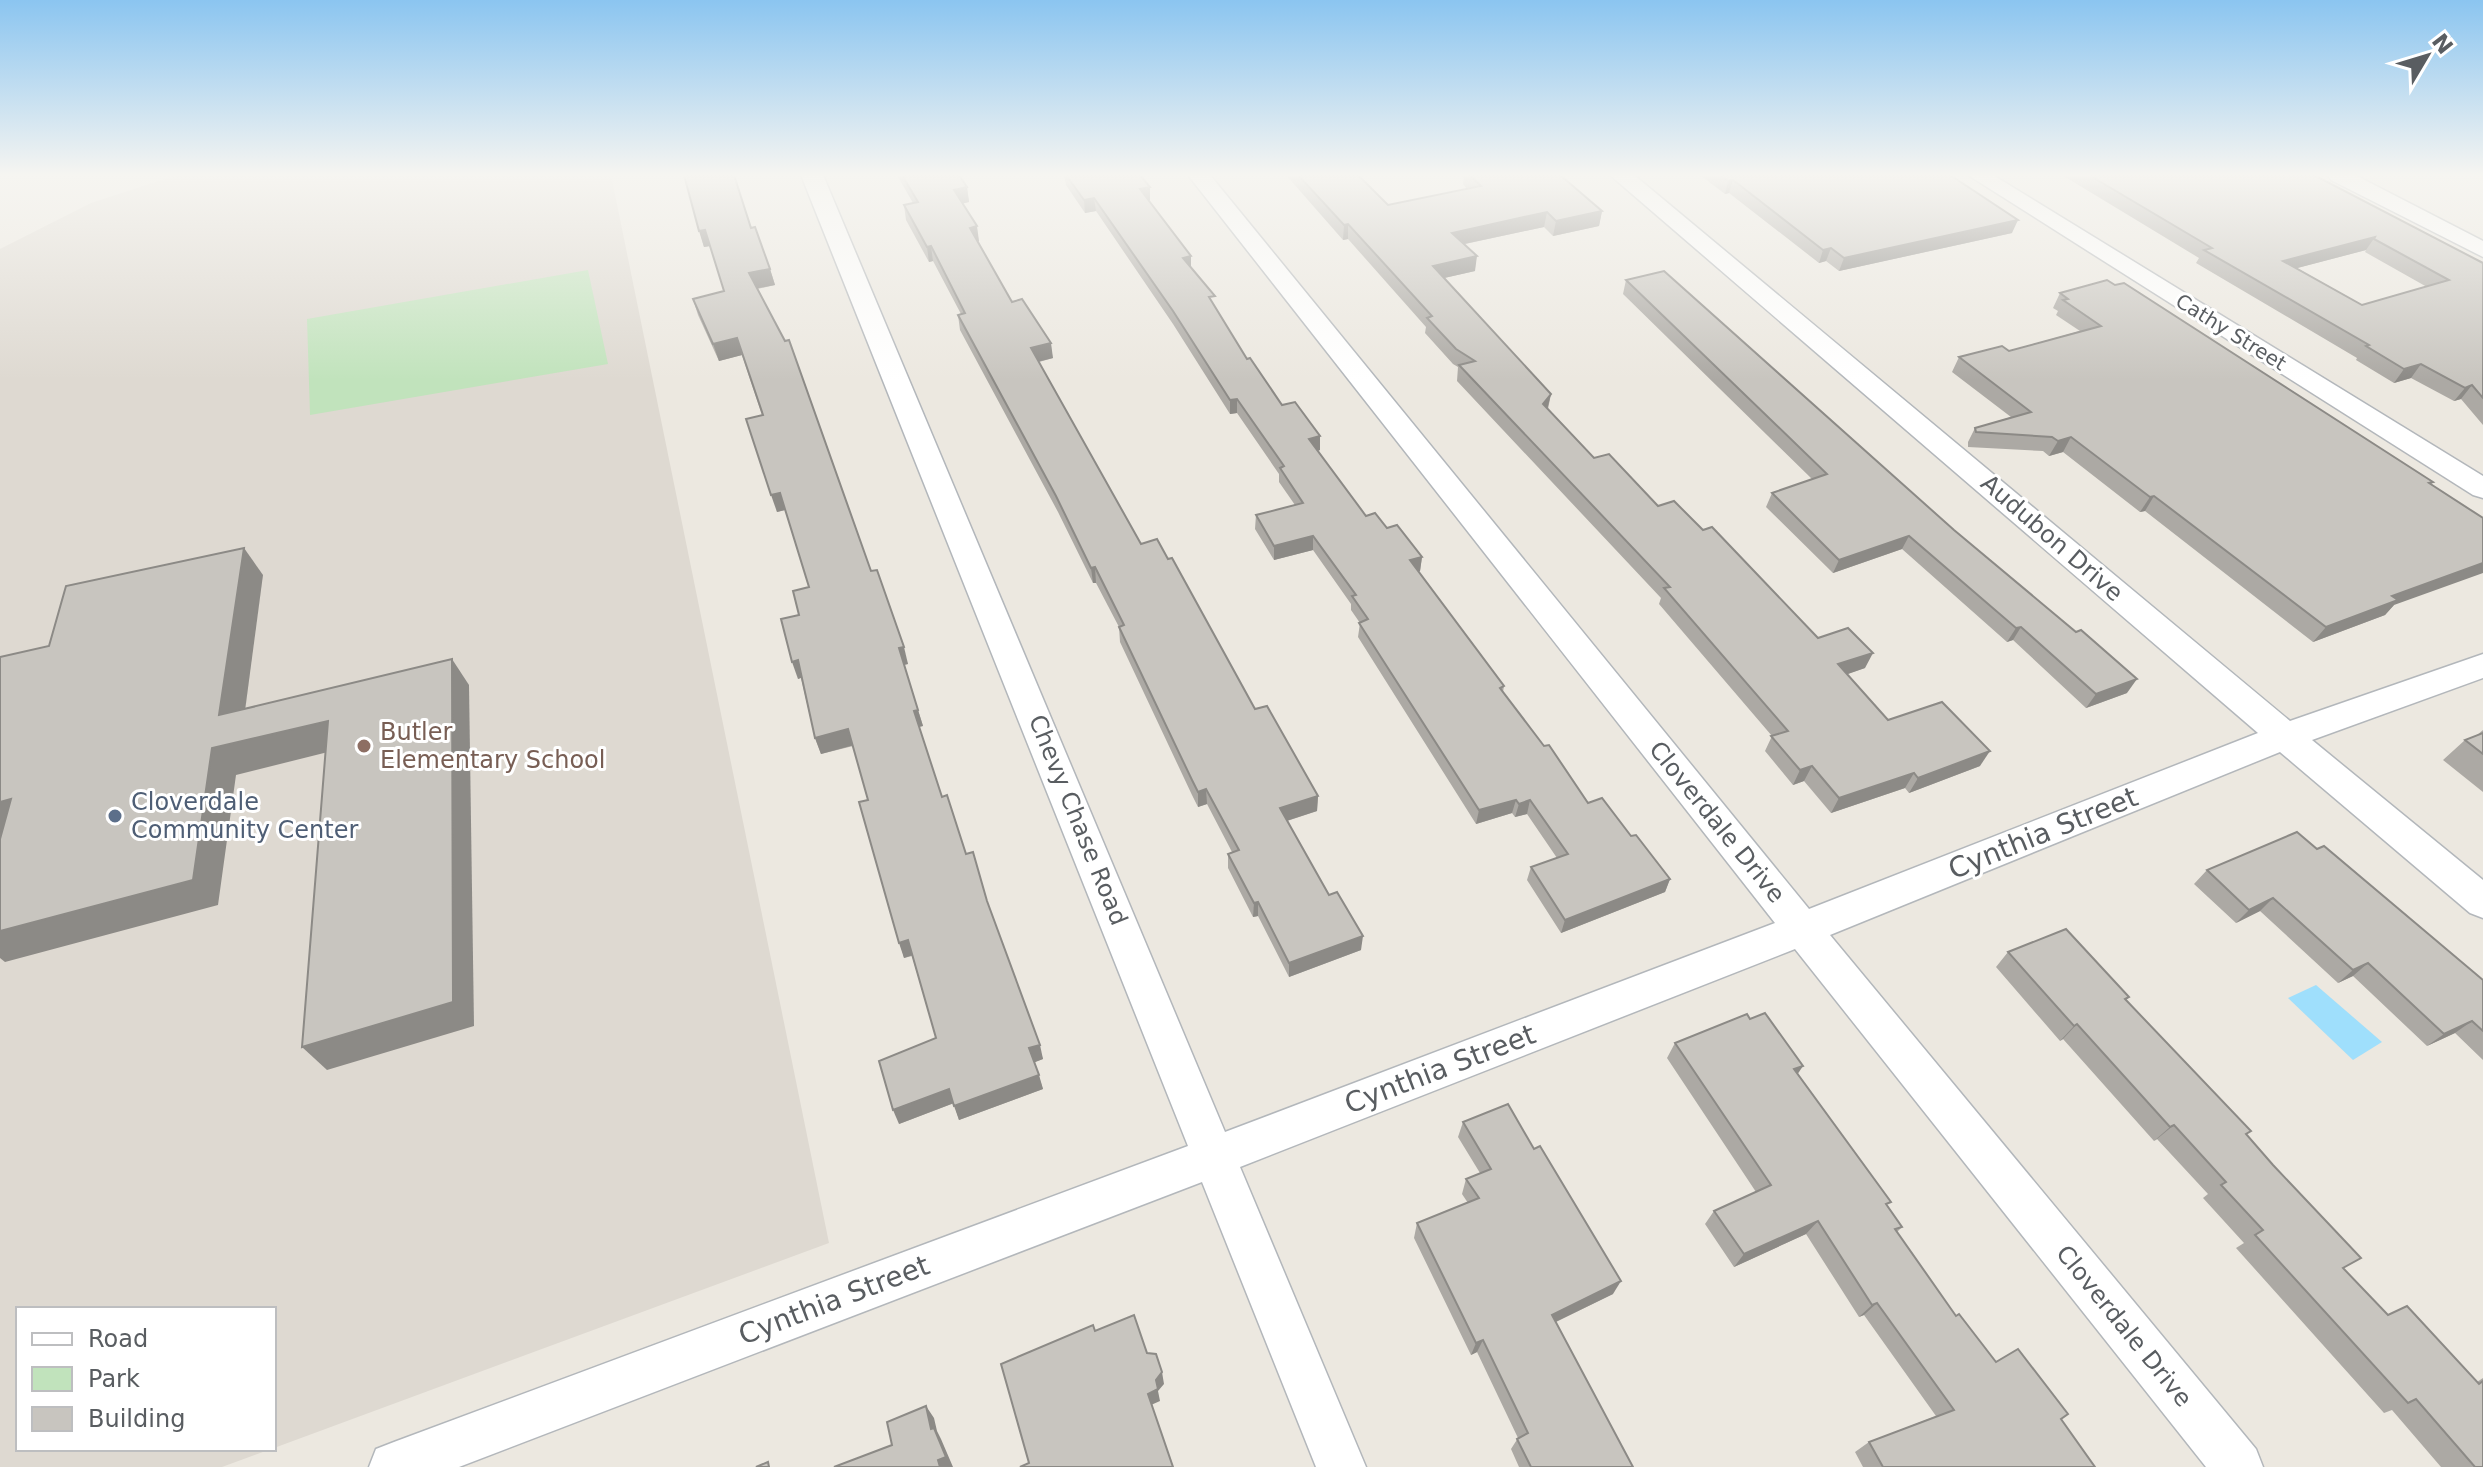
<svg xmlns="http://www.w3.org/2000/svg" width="2483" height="1467" font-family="'DejaVu Sans',sans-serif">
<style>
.education{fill:#ded9d1}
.green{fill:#c1e3bc}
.water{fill:#9fdffc}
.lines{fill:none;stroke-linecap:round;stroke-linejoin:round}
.street-casing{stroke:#b3b7bb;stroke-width:3}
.street{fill:#fff;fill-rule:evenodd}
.wall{fill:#aca9a4;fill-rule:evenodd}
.shaded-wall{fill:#8c8a86}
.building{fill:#c8c5bf;stroke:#8c8a86;stroke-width:2;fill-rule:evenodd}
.education-dot{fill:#8d6e63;stroke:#fff;stroke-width:3}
.service-dot{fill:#5c6f8a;stroke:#fff;stroke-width:3}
.labels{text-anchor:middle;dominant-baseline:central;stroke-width:6;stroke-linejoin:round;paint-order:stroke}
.far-street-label{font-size:20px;fill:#595d61;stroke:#fff}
.street-label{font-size:24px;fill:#595d61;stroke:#fff}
.education-label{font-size:24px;fill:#785e54;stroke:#fff;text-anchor:start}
.service-label{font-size:24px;fill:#4e5e75;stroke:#fff;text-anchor:start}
.near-street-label{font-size:28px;fill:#595d61;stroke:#fff}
</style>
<rect width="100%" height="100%" fill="#ece8e0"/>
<polygon class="education" points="177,175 611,175 829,1243 274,1448 274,1309 18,1309 18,1449 271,1449 222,1467 0,1467 0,249 91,203"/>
<polygon class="green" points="588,270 608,364 310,415 307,319"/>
<polygon class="water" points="2316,985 2382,1042 2353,1060 2288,998"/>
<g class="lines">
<defs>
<g id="street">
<polygon points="801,175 823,175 1225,1132 1775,923 1188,175 1210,175 1809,909 2258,733 1610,175 1634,175 2290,721 2483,654 2483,678 2312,740 2483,880 2483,918 2470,913 2280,752 1830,935 2256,1449 2263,1467 2206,1467 1795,949 1240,1167 1366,1467 1316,1467 1202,1182 459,1467 369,1467 376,1449 394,1442 1188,1146"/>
<polygon points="1968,175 1993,175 2483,476 2483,498 2473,495"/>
<polygon points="2328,175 2355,175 2483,241 2483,257 2331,180"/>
</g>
</defs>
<use href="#street" class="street-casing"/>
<use href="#street" class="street"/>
</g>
<g class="wall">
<polygon points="684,175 738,175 734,175 751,228 770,269 775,285 757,289 908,664 904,665 923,726 919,727 942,797 987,901 1043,1059 1034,1062 1043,1089 959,1120 954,1103 899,1124 936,1038 912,956 904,958 868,800 853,746 821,754 815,738 801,678 798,679 799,615 809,587 785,510 777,512 762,415 742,355 719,361 698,315 693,299 724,291 710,246 704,247"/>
<polygon points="897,175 959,175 967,187 969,202 963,203 978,241 1012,302 1053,358 1039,362 1141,544 1255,709 1318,796 1317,811 1287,821 1361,950 1289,977 1258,916 1253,917 1228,868 1228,854 1232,852 1207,804 1198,807 1192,795 1120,642 1119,627 1096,583 1093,583 1058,512 960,330 958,315 961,314 933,261 929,262 906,220 904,205 913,203"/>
<polygon points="1064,175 1140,175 1150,200 1149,200 1247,359 1282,405 1320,436 1320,450 1318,451 1366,516 1387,528 1422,557 1420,571 1418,572 1504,686 1503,692 1588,803 1631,836 1670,879 1665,892 1561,933 1527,880 1531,867 1557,858 1527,814 1515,817 1512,813 1476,824 1358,637 1360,623 1351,610 1351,604 1313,550 1274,560 1255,529 1256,515 1295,505 1279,482 1279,474 1237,413 1230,414 1173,324 1096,211 1085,213 1066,185"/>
<polygon points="1286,175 1358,175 1388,205 1467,189 1463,184 1464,175 1560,175 1602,211 1599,226 1553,236 1544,227 1465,244 1475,271 1444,278 1551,394 1548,409 1594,458 1658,506 1703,530 1818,638 1865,668 1847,674 1888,720 1980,766 1909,793 1905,788 1831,813 1804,781 1793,785 1765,751 1772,736 1659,604 1661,598 1457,381 1458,367 1453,364 1425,333 1426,327 1348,239 1343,240"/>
<polygon points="1700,175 1950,175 2012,233 1839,271 1826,261 1819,263 1729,193 1725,194"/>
<path d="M2062,175H2314L2483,263V425L2461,399L2454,401L2411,378L2394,383L2356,360L2357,358L2196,263L2199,258ZM2366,250L2365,252L2427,287L2362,305L2297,268Z"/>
<polygon points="1626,280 2127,693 2086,708 2013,640 2007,642 1902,549 1833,573 1766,507 1772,493 1812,479 1623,294"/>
<polygon points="2060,293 2431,484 2394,605 2385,615 2313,642 2145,511 2140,512 2063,452 2049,456 2043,451 1968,447 1968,442 1975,428 2011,417 1952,372 1959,357 2009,351 2080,331 2056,315 2058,311 2053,308"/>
<polygon points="2483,730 2483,792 2443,760 2465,740 2476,736"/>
<polygon points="2317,849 2483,980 2483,1060 2455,1033 2427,1046 2353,976 2338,983 2260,911 2236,923 2194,884 2207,870"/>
<polygon points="2008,952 2129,997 2126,1000 2246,1134 2343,1268 2388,1315 2477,1382 2483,1378 2483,1467 2441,1467 2392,1410 2384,1413 2236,1248 2244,1243 2203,1198 2208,1194 2157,1139 2154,1141 2063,1039 2060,1041 1996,967"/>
<polygon points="1675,1043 1798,1074 1902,1227 1897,1232 1956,1316 1996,1362 2061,1419 2095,1467 1863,1467 1855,1452 1869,1442 1936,1416 1864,1315 1859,1317 1806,1234 1734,1267 1705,1224 1714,1211 1756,1192 1667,1058"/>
<polygon points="1463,1122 1613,1294 1556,1322 1633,1467 1519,1467 1511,1449 1518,1438 1477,1352 1471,1355 1414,1238 1417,1223 1468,1203 1462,1194 1466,1179 1480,1173 1458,1137"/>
</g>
<g class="shaded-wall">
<polygon points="1733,180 1729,193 1725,194 1728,181"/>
<polygon points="967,187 969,202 957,205 954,190"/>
<polygon points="1150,187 1150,200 1141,202 1140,189"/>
<polygon points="1094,198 1096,211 1085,213 1084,200"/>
<polygon points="1602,211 1599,226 1553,236 1556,221"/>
<polygon points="1547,212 1544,227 1450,247 1452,233"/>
<polygon points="2018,220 2012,233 1839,271 1844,258"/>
<polygon points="1348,224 1348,239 1343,240 1344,225"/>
<polygon points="977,226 979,241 973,242 970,228"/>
<polygon points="705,230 710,246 704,247 699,231"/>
<polygon points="2375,237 2366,250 2275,274 2283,261"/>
<polygon points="931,246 933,261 929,262 927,247"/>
<polygon points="1831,248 1826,261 1819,263 1823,250"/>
<polygon points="1191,256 1191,269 1183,258"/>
<polygon points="1477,256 1475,271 1431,281 1433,266"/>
<polygon points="770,269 775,285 754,289 749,273"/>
<polygon points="737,338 742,355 719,361 713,344"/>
<polygon points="1051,343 1053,358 1033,363 1031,348"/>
<polygon points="2421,364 2411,378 2394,383 2404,369"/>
<polygon points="2472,385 2461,399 2454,401 2465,388"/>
<polygon points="1551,394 1547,410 1543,404"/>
<polygon points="1237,399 1237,413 1230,414 1230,400"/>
<polygon points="1320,436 1320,450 1309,453 1309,439"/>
<polygon points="2071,437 2063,452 2049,456 2058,441"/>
<polygon points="780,493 785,510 777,512 771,495"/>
<polygon points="2154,496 2145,511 2140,512 2150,497"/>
<polygon points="1313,536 1313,550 1274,560 1274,546"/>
<polygon points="1909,536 1902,549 1833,573 1839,560"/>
<polygon points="244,548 263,575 241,741 219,715"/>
<polygon points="1422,557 1420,571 1408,574 1410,560"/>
<polygon points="2483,563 2483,573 2394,605 2385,615 2313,642 2326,627 2392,596"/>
<polygon points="1095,567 1096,583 1093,583 1091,568"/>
<polygon points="2021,627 2013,640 2007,642 2016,628"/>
<polygon points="904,647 908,664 903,665 899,648"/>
<polygon points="1873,653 1865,668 1831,680 1838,664"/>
<polygon points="452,659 469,685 474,1026 327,1070 302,1047"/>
<polygon points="798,660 803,677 798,679 792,662"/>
<polygon points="2137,679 2127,693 2086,708 2096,694"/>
<polygon points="918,710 923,726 918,727 914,711"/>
<polygon points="328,721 348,747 236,775 218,905 5,962 0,958 0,931 212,748"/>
<polygon points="848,729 854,745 821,754 815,738"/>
<polygon points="1990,751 1980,766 1909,793 1918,778"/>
<polygon points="1812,766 1804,781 1793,785 1800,770"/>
<polygon points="1914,773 1905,788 1831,813 1839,798"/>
<polygon points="1206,789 1207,804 1198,807 1198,792"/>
<polygon points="1318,796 1317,811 1280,823 1280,808"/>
<polygon points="11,799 39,825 0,835 0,802"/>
<polygon points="1516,800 1512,813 1476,824 1479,810"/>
<polygon points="1530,800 1527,814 1515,817 1519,804"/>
<polygon points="1670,879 1665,892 1561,933 1565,920"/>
<polygon points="2273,898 2260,911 2236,923 2249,910"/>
<polygon points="1258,902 1258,916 1253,917 1254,903"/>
<polygon points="1363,936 1361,950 1289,977 1289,963"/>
<polygon points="908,940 913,955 904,958 899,943"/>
<polygon points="2368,963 2353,976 2338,983 2353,970"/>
<polygon points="2472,1021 2455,1033 2427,1046 2444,1034"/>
<polygon points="2077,1024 2063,1039 2060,1041 2074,1026"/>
<polygon points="1040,1045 1043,1059 1033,1063 1029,1048"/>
<polygon points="1803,1066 1793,1081 1794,1069"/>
<polygon points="1039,1075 1043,1089 959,1120 954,1106"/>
<polygon points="949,1089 954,1103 899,1124 893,1110"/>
<polygon points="2174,1125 2157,1139 2154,1141 2170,1127"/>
<polygon points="1818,1221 1806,1234 1734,1267 1744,1254"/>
<polygon points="1621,1281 1613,1294 1545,1327 1552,1315"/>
<polygon points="1877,1303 1864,1315 1859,1317 1872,1305"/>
<polygon points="1483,1340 1477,1352 1471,1355 1476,1343"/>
<polygon points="1162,1372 1164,1384 1158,1391 1160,1401 1151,1405 1148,1394 1156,1380"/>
<polygon points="926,1406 934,1418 937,1431 941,1439 953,1467 940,1467"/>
</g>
<g class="building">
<polygon points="684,175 734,175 751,228 755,227 770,269 749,273 785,341 789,340 871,571 877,570 904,647 899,648 918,710 914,711 942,797 947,795 966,854 973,852 987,901 1040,1045 1029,1048 1039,1075 954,1106 949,1089 893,1110 879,1061 936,1038 908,940 899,943 859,802 868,800 848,729 815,738 798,660 792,662 781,619 799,615 793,591 809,587 780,493 771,495 746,419 763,415 737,338 713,344 693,299 724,291 705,230 699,231"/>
<polygon points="902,175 959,175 967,187 954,190 977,226 970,228 1012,302 1022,299 1051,343 1031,348 1141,544 1157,539 1168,559 1172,558 1255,709 1267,706 1318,796 1280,808 1329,895 1337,892 1363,936 1289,963 1258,902 1254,903 1228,854 1239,850 1206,789 1198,792 1192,780 1119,627 1124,625 1095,567 1091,568 1056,496 958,315 965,313 931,246 927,247 904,205 918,202"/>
<polygon points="1066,175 1140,175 1150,187 1140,189 1191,256 1183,258 1215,296 1209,297 1247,359 1250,358 1282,405 1295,402 1320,436 1309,439 1366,516 1375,513 1387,528 1397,525 1422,557 1410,560 1504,686 1500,688 1544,746 1549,745 1588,803 1602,798 1631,836 1636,835 1670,879 1565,920 1531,867 1568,854 1530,800 1519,804 1516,800 1479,810 1359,623 1368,619 1352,596 1356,595 1313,536 1274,546 1256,515 1303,503 1280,468 1284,466 1237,399 1230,400 1173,311 1094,198 1084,200"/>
<polygon points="1298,175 1358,175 1388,205 1481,186 1470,175 1560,175 1602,211 1556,221 1547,212 1452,233 1477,256 1433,266 1551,394 1543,404 1594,458 1609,454 1658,506 1674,501 1703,530 1712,527 1818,638 1848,628 1873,653 1838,664 1888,720 1942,702 1990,751 1918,778 1914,773 1839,798 1812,766 1800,770 1771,736 1788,731 1664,588 1670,587 1459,365 1475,361 1456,349 1427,318 1432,316 1348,224 1344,225"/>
<polygon points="1720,175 1950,175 2018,220 1844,258 1831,248 1823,250 1733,180 1728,181"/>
<path d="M2089,175H2314L2483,263V398L2472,385L2465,388L2421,364L2404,369L2366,346L2369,345L2204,250L2212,248ZM2375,237L2374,239L2449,280L2362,305L2283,261Z"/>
<polygon points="1664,271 1954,530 2076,632 2081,630 2137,679 2096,694 2021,627 2016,628 1909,536 1839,560 1772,493 1827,474 1626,280"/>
<polygon points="2107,280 2115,285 2124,283 2433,482 2429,483 2483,518 2483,563 2392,596 2398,600 2326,627 2154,496 2150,497 2071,437 2058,441 2052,437 1976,432 1975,428 2031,412 1959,357 2002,346 2009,351 2101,326 2063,300 2068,299 2060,293"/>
<polygon points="244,548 219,715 452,659 453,1002 302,1047 328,721 212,748 193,880 0,931 0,839 11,799 0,802 0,657 49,646 66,586"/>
<polygon points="2483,733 2483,754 2465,740"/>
<polygon points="2297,832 2317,849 2324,846 2483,980 2483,1031 2472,1021 2444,1034 2368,963 2353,970 2273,898 2249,910 2207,870"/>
<polygon points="2066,929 2129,997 2125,999 2251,1131 2246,1134 2273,1165 2361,1258 2343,1268 2388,1315 2407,1306 2479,1384 2483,1381 2483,1467 2475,1467 2416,1399 2408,1403 2255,1235 2263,1230 2221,1185 2226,1182 2174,1125 2170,1127 2077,1024 2074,1026 2008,952"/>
<polygon points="1765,1013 1803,1066 1794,1069 1891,1202 1886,1204 1902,1227 1895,1229 1956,1316 1959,1314 1996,1362 2018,1349 2068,1414 2061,1419 2095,1467 1883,1467 1869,1442 1954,1410 1877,1303 1872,1305 1818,1221 1744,1254 1714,1211 1771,1185 1675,1043 1747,1014 1750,1019"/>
<polygon points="1508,1104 1534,1149 1540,1146 1621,1281 1552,1315 1633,1467 1531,1467 1517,1439 1528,1433 1483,1340 1476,1343 1417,1223 1479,1198 1466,1179 1491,1169 1463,1122"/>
<polygon points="1134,1315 1147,1353 1156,1354 1162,1372 1156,1380 1158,1389 1148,1394 1173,1467 1020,1467 1029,1463 1001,1364 1093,1325 1095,1331"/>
<polygon points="926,1406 931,1429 934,1428 946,1457 938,1460 940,1467 834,1467 892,1445 887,1422"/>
<polygon points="768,1462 769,1467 756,1467"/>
</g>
<linearGradient id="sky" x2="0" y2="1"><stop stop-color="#8bc5f0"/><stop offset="0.46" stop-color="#f6f5f1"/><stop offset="1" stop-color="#f6f5f1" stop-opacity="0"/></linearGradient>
<rect width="2483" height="380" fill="url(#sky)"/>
<circle class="education-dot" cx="364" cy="746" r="8"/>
<circle class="service-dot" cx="115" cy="816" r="8"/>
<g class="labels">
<g class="far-street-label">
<text transform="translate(2231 332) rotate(32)">Cathy Street</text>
</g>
<g class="street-label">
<text transform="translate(2052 538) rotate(41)">Audubon Drive</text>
<text transform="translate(1078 820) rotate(68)">Chevy Chase Road</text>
<text transform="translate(1717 822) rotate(51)">Cloverdale Drive</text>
<text transform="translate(2124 1326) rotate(51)">Cloverdale Drive</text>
</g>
<g class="education-label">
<text x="380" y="732">Butler<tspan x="380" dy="28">Elementary School</tspan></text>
</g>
<g class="service-label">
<text x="131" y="802">Cloverdale<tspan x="131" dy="28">Community Center</tspan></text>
</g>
<g class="near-street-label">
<text transform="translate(2043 833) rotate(-22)">Cynthia Street</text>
<text transform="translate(1440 1069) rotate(-21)">Cynthia Street</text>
<text transform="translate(834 1300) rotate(-21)">Cynthia Street</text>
</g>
</g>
<rect x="16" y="1307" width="260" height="144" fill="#ffffff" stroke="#bdbec0" stroke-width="2"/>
<rect x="32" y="1333" width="40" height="12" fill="#ffffff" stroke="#bdbec0" stroke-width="2"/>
<text x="88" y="1347" font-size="24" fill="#595d61">Road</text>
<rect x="32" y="1367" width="40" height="24" fill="#c1e3bc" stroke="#bdbec0" stroke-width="2"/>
<text x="88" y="1387" font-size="24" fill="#595d61">Park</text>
<rect x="32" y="1407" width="40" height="24" fill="#c8c5bf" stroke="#bdbec0" stroke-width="2"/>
<text x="88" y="1427" font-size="24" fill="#595d61">Building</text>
<g transform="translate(2427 56) rotate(52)" stroke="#ffffff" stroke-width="6" paint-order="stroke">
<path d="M0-6L14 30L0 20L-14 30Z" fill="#595d61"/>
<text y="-12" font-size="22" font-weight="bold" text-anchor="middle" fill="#595d61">N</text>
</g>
</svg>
